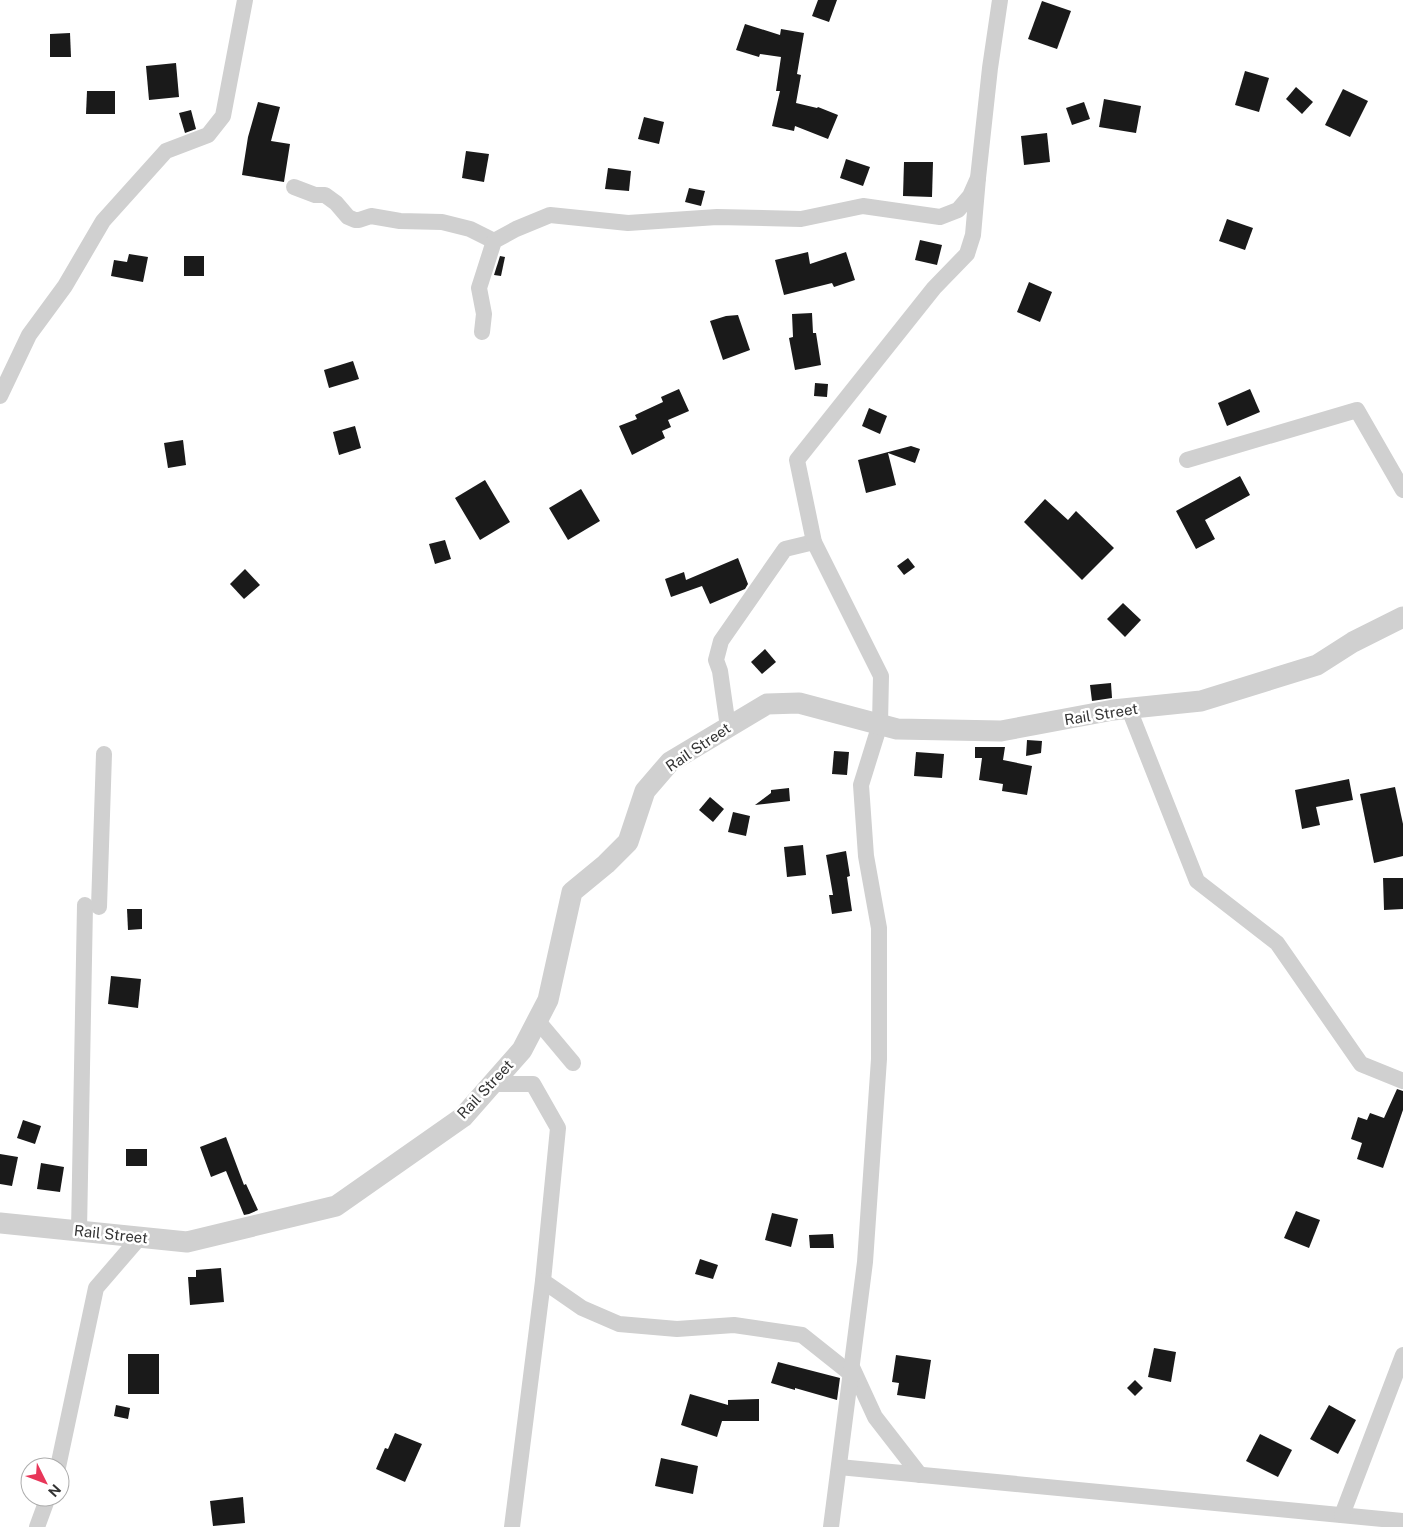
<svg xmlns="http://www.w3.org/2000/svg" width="1403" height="1527" font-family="'Public Sans',sans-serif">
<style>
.building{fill:#1a1a1a}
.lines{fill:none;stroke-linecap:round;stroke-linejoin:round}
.minor{stroke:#d0d0d0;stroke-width:16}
.tertiary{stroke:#d0d0d0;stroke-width:21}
.labels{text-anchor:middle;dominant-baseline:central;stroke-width:5;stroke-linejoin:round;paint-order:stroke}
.street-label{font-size:15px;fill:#333;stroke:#fff}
</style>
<rect width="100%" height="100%" fill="#fff"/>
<g class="building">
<polygon points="818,0 837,0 829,22 812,16"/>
<polygon points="1042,1 1071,11 1057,49 1028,39"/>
<polygon points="745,24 780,35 781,29 804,33 797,74 801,75 796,103 817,108 818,107 838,115 828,139 795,126 794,131 772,126 780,91 776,91 781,57 760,54 759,57 736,50"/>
<polygon points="70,33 71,57 50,57 50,34"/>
<polygon points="176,63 179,97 149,100 146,66"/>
<polygon points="1245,71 1269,78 1259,112 1235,105"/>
<polygon points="1296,87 1313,102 1302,114 1286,99"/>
<polygon points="1343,89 1368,101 1350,137 1325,125"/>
<polygon points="87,91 115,91 115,114 86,114"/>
<polygon points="1104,99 1141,106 1136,133 1099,127"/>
<polygon points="258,102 280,107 271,141 290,144 284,182 242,175 248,137"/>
<polygon points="1084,102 1090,119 1072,125 1066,108"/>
<polygon points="191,110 196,129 185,133 179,113"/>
<polygon points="644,117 664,122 659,144 638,139"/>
<polygon points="1047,133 1050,162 1024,165 1021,136"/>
<polygon points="466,151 489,154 484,182 462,178"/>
<polygon points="846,159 870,167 863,186 840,178"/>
<polygon points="904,162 933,162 932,197 903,196"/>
<polygon points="608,168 631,171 629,191 605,189"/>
<polygon points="689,188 705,191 701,206 685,202"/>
<polygon points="1227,219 1253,228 1245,250 1219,241"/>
<polygon points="920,240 942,245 937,265 915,260"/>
<polygon points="808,252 810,264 846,252 855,280 834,287 832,283 784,295 775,260"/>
<polygon points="129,254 148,257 143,282 111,276 114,260 127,262"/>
<rect x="184" y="256" width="20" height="20"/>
<polygon points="500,256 505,257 501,276 494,275"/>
<polygon points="1029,282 1052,292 1040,322 1017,312"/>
<polygon points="812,313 813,333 816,333 821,365 795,370 789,338 793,337 792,314"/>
<polygon points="738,315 750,350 723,360 710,321 726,316"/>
<polygon points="353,361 359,379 329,388 324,370"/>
<polygon points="815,383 828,384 827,397 814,396"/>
<polygon points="679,389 689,411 668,420 671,427 662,431 665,438 632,455 619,426 637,419 635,415 663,402 661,397"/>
<polygon points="1250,389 1260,412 1227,426 1218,403"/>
<polygon points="869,408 887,416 880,434 862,426"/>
<polygon points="355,426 361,448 339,455 333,432"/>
<polygon points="183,440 186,465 168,468 164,443"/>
<polygon points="911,446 920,449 915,463 888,453 896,485 866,493 858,460"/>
<polygon points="1240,476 1250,495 1205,520 1215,539 1196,549 1176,511"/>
<polygon points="485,480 510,522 480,540 455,498"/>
<polygon points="581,489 600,521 568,540 549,508"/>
<polygon points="1045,499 1068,520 1076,511 1114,548 1082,580 1024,522"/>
<polygon points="445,540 451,559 435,564 429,544"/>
<polygon points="738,558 748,584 745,589 710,604 702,586 671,597 665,579 684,572 686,580"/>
<polygon points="908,558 915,567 904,575 897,566"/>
<polygon points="245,569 260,585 244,599 230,584"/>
<polygon points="1123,603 1141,620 1125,637 1107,619"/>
<polygon points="765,649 776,662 762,674 751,662"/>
<polygon points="1111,683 1112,698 1092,701 1090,685"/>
<polygon points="1027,740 1042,741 1041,753 1026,756"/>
<polygon points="975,747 1005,747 1003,760 1032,766 1027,795 1002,791 1003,784 979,780 982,758 975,758"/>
<polygon points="834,751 849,752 847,775 832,774"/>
<polygon points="916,752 944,754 942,778 914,776"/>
<polygon points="1349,779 1353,800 1316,807 1320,825 1302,829 1295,790"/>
<polygon points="1395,787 1403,824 1403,856 1374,863 1360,794"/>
<polygon points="789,788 790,801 755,805 771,793 771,790"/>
<polygon points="710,797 724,809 713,822 699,810"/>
<polygon points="733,812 750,816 746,836 728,832"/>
<polygon points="803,845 806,875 787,877 784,847"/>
<polygon points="846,851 850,876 847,877 852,911 832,914 829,895 833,895 826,855"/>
<polygon points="1383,878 1403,878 1403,909 1384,910"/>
<polygon points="127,909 142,909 142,929 128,930"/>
<polygon points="111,976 141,979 138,1008 108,1004"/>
<polygon points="1397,1089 1403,1091 1403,1110 1383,1168 1357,1159 1362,1143 1351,1139 1358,1117 1367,1120 1370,1113 1384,1118"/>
<polygon points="23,1120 41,1126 35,1144 17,1138"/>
<polygon points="226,1137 244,1185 246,1184 258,1210 249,1214 244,1215 226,1171 211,1177 200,1147"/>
<rect x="126" y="1149" width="21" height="17"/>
<polygon points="0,1154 18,1157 12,1186 0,1184"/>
<polygon points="41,1163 64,1167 60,1192 37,1189"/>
<polygon points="1296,1211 1320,1220 1309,1248 1284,1238"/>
<polygon points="772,1213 798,1219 791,1247 765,1240"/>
<polygon points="833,1234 834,1248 810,1248 809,1235"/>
<polygon points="700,1259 718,1265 713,1279 695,1274"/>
<polygon points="221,1268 224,1302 190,1305 188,1277 196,1277 196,1270"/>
<polygon points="1154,1348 1176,1352 1171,1382 1148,1377"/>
<rect x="128" y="1354" width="31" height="40"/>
<polygon points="896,1355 931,1360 925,1399 897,1395 899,1383 892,1382"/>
<polygon points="778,1362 840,1378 837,1400 795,1388 795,1390 771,1383"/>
<polygon points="1135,1380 1143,1388 1135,1396 1127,1388"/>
<polygon points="690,1394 728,1405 728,1400 759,1399 759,1421 722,1421 717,1437 681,1425"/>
<polygon points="116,1405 130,1408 128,1419 114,1416"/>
<polygon points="1329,1405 1356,1420 1338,1454 1310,1439"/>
<polygon points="395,1433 422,1444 405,1482 376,1469 385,1448 388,1449"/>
<polygon points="1260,1434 1292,1450 1278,1477 1246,1461"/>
<polygon points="661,1458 698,1466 693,1494 655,1486"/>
<polygon points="243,1497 245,1523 213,1526 210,1501"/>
</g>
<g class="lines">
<g class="minor">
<polyline points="294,187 315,195 325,195 336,203 348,217 355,220 359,220 371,216 400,221 442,222 470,229 494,241"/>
<polyline points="482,332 484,314 479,288 494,241 516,229 550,215 628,223 717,217 801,219 863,206 940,217 958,210 970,196 978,178 990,68 1000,0"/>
<polyline points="0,396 29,335 65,286 103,221 166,151 208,135 223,116 245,0"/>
<polyline points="1187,460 1357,410 1403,490"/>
<polyline points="1129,709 1197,881 1277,943 1361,1064 1403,1081"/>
<polyline points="728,727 720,671 716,660 721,641 785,549 814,542"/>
<polyline points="99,907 104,754"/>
<polyline points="537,1020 573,1063"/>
<polyline points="492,1084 533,1084 558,1128 543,1281 582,1308 619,1324 677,1329 734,1325 802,1335 851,1374"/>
<polyline points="79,1231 85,905"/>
<polyline points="852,1367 875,1417 920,1475"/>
<polyline points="58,1467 96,1288 140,1237"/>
<polyline points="839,1467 1403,1521"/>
<polyline points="1342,1515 1403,1355"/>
<polyline points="37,1527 48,1497"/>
<polyline points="512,1527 543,1281"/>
<polyline points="831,1527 865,1262 879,1059 879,928 866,856 861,785 880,724 881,676 814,542 797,460 934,288 967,254 973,235 978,178"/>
</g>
<polyline class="tertiary" points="0,1223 187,1242 336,1206 463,1117 522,1050 548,1000 572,892 606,864 628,842 645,791 670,762 767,704 799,703 897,729 1001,731 1113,710 1201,701 1317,665 1353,642 1403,617"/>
</g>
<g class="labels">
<g class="street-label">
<text transform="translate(1101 714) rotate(-9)">Rail Street</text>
<text transform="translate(698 747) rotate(-34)">Rail Street</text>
<text transform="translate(485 1089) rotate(-47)">Rail Street</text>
<text transform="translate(111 1234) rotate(6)">Rail Street</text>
</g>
</g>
<g transform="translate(45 1482) rotate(132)"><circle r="24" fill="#ffffff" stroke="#adadad"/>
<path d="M0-4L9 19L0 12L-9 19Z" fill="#e83659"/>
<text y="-8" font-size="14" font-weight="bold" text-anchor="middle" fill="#333333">N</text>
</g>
</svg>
